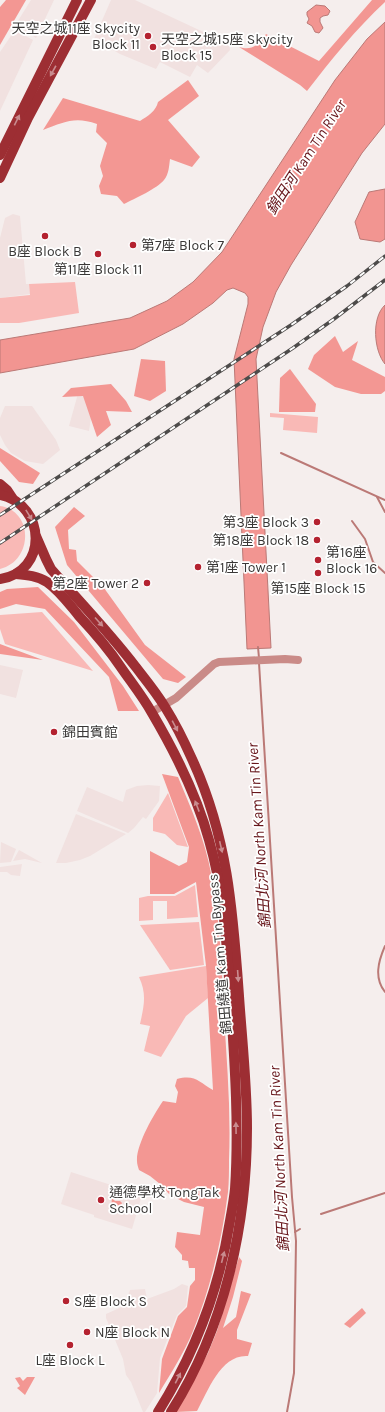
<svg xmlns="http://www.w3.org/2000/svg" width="385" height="1412" font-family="Karla,'Noto Sans TC',sans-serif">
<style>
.built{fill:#f1e1e0}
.green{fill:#f9b9b6}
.forest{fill:#f39793}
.water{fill:#f29591;stroke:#bb7976}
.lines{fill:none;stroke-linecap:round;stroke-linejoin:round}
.stream{stroke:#bb7976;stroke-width:2}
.tertiary{stroke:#ca8b88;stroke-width:8}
.primary{stroke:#9d2e33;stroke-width:10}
.rail-casing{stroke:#4d4b4a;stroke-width:3.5}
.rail{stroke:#fff;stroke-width:2;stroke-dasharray:6;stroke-linecap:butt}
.oneway{fill:#c98c8f}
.poi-dot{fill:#b42230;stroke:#fff;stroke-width:1.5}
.labels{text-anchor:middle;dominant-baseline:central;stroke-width:3.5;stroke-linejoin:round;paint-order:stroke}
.poi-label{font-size:14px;fill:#3a3837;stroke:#fff;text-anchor:start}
.street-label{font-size:14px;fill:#3a3837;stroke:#fff}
.water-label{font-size:15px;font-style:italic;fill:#67161b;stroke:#fff}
</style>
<rect width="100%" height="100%" fill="#f5eeed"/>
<g class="built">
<polygon points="31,0 54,0 36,38 16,24"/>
<polygon points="111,0 135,0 229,44 230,50 208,73 197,65 190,77 160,62 156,69 120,54 94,39"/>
<polygon points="15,30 33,40 0,111 0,52"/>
<polygon points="13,214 20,216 26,284 29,284 30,294 0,298 0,238 5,218"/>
<polygon points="79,390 95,391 89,431 69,426"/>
<polygon points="5,406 32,406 56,440 60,450 43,464 25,461 11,453 5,445 0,435 0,418"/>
<polygon points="0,665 23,670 16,698 0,694"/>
<polygon points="148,785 160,786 159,801 146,819 143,817 134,828 128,833 77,811 87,787 123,802 126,790 137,786"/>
<polygon points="76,814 126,834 90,856 80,860 66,863 56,863"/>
<polygon points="1,842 16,849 11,862 0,863"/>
<polygon points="19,850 42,863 25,859 13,861"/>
<polygon points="22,864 20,876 11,875 7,872 0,872 0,867"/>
<polygon points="71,1172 142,1195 132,1229 94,1217 94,1215 61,1204"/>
<polygon points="182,1284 188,1286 186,1306 177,1315 160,1358 157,1393 145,1412 143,1412 131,1382 126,1375 123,1359 106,1318 106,1314 124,1306 130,1290 145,1289 147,1299 174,1289"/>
</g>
<g class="green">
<polygon points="75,282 79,313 19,323 0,323 0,298 30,295 29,284"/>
<polygon points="270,413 318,417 317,433 283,430 284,418 270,417"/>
<path d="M0,506C34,511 33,561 0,569Z"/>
<polygon points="42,612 93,671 5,644 0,629 0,615"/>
<polygon points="168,793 188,847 177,845 165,834 153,831 153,818"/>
<polygon points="195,885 198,917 167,919 167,901 153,901 153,920 139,921 139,898 148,896 175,896"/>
<polygon points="199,922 204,965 170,970 140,925"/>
<path d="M206,966L208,998L186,1016L161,1057L144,1051L150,1026L140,1024C144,1006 147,994 139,977Z"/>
</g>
<g class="forest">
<polygon points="6,0 26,0 0,45 0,7"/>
<path d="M372,0H385V2C356,29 331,60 307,91L300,85L239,47C252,51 259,45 266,34L319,61Z"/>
<path d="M188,80L199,96L168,120L200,157L192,167L170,159C169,166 169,174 164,180C158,188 134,199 124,204L117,196L101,194L99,186L103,176L100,166L107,143L96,132L97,124C75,116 64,122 43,130L63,98L140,121C148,116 156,111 158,102Z"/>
<polygon points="335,336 343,352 358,341 352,360 385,377 385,391 381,394 361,394 335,387 308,369 314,355"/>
<polygon points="141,359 165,361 166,391 150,401 134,396"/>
<polygon points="290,369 316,404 315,412 279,412 280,378"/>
<polygon points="111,384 126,401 132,412 106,411 111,425 97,437 83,396 62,397 71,388"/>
<polygon points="0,448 40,473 33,484 19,482 0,461"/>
<polygon points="74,507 85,516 68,530 69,549 76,550 77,561 104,588 145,645 186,677 178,683 163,679 67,565 55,527"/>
<polygon points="38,587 74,622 123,686 139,711 118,711 109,677 45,609 16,604 0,609 0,592 7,589"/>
<polygon points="0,644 43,660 0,654"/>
<path d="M162,774L178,777C191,808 205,840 211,873C220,920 222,969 224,1016C227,1064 231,1112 229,1160C229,1171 229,1181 228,1192C222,1239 211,1287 193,1331C184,1353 171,1373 159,1393L162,1359L178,1316L187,1307L190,1286L195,1280V1268H189L188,1261L182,1260V1255L175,1247L177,1232L200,1235L204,1207L184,1202L176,1198L169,1194L160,1184L150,1176L139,1170C138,1167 137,1164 137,1161C136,1145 154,1114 163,1101L176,1103L178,1092L175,1086L177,1079C195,1074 199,1082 213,1090L206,966L196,882L174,894H150V851L179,866L187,862L189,847Z"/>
<polygon points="112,1198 115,1201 120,1201 122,1203 121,1205 122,1210 120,1212 111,1208"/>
<path d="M239,1257L242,1261L233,1297L223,1328L236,1317L241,1291L251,1294L237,1330V1339L252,1343L248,1356C221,1354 208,1391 197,1411L175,1412L208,1353L217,1331Z"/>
<polygon points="362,1308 366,1313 350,1328 344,1324"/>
<polygon points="20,1377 23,1381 27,1377 35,1377 25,1395 17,1388 20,1386 15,1378"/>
</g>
<g class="water">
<polygon points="316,5 325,6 330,11 328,15 323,16 320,18 320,22 323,28 319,33 315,32 312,26 307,23 309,19 307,15 307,12"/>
<polygon points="385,22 385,124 362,153 291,265 276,292 263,327 256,359 271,648 247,649 234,359 248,304 248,297 245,293 233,288 227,290 213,303 183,324 134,349 0,373 0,340 130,318 167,301 193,282 222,252 335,80 367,39"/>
<polygon points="385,189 385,239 380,242 360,239 355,222 369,192"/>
<path d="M385,305V364C374,351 371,318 385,305Z"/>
</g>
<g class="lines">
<g class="stream">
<polyline points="281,453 385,500"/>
<polyline points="377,497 385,512"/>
<polyline points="352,521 365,539 373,562 385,573"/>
<polyline points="258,647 259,658"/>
<polyline points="259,663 292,1197 296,1241 294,1373 287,1412"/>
<path d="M385,946C378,962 374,978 385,992"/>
<polyline points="321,1214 385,1193"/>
<polyline points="295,1232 300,1229"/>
</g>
<polyline class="tertiary" points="152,712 176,698 214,664 219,662 285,659 298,660"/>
<g class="primary">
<polyline points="0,155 77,0"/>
<polyline points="0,178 28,118 91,0"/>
<polyline points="0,484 7,490 13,499"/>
<path d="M0,495C47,505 48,572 0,579"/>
<path d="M36,536L46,559L51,569C79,601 109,632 135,666C145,679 156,692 165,707C175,723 184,741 192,759C228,837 233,912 239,996C242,1040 247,1084 247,1128C247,1227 224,1328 171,1412"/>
<path d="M16,574C27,575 38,576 47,582C60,591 69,604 79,616C94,632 108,648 120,666C131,682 143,697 152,713C175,752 197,796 209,840C225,895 227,951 231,1007C235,1067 239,1128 235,1189C234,1199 232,1210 230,1221C219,1290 195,1353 158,1412"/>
</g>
<defs>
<g id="rail">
<polyline points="0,515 291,325 347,286 385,256"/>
<polyline points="0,543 293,348 334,319 385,280"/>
</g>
</defs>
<use href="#rail" class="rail-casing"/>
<use href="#rail" class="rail"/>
</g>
<defs><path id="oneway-solid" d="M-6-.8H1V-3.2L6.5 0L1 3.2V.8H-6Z"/></defs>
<g class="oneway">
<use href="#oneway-solid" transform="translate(53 71) rotate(119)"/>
<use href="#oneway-solid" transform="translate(17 120) rotate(-64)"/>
<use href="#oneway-solid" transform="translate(29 515) rotate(58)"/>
<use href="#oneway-solid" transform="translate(99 622) rotate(48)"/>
<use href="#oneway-solid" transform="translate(175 726) rotate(62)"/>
<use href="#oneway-solid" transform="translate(197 806) rotate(-111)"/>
<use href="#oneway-solid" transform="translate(221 847) rotate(77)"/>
<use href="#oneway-solid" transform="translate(238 976) rotate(86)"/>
<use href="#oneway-solid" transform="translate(236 1128) rotate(-91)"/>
<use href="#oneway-solid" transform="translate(223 1257) rotate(-76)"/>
<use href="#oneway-solid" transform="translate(178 1378) rotate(-63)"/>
</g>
<g class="poi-dot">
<circle cx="148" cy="36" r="4"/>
<circle cx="153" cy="47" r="4"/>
<circle cx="45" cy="236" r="4"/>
<circle cx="133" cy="245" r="4"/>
<circle cx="98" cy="254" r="4"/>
<circle cx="317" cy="522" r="4"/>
<circle cx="317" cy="540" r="4"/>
<circle cx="318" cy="560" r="4"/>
<circle cx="198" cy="567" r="4"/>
<circle cx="318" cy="573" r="4"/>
<circle cx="147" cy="583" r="4"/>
<circle cx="54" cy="732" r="4"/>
<circle cx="101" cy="1200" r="4"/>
<circle cx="66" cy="1301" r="4"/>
<circle cx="87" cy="1332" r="4"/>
<circle cx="70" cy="1345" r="4"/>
</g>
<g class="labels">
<g class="poi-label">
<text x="140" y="28" text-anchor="end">天空之城11座 Skycity<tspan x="140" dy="16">Block 11</tspan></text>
<text x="161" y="39">天空之城15座 Skycity<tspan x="161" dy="16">Block 15</tspan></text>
<text x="141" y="245">第7座 Block 7</text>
<text x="45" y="251" text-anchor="middle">B座 Block B</text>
<text x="98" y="269" text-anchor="middle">第11座 Block 11</text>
<text x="309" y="522" text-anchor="end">第3座 Block 3</text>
<text x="309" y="540" text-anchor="end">第18座 Block 18</text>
<text x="326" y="552">第16座<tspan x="326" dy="16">Block 16</tspan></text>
<text x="206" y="567">第1座 Tower 1</text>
<text x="139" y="583" text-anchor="end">第2座 Tower 2</text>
<text x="318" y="588" text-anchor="middle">第15座 Block 15</text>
<text x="62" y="732">錦田賓館</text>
<text x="109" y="1192">通德學校 TongTak<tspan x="109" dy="16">School</tspan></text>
<text x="74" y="1301">S座 Block S</text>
<text x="95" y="1332">N座 Block N</text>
<text x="70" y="1360" text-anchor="middle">L座 Block L</text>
</g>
<g class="street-label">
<text transform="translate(220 954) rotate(-95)">錦田繞道 Kam Tin Bypass</text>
</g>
<g class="water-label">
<text transform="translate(306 157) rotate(-57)">錦田河 Kam Tin River</text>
<text transform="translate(259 836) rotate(-94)">錦田北河 North Kam Tin River</text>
<text transform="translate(279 1159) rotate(-93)">錦田北河 North Kam Tin River</text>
</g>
</g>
</svg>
